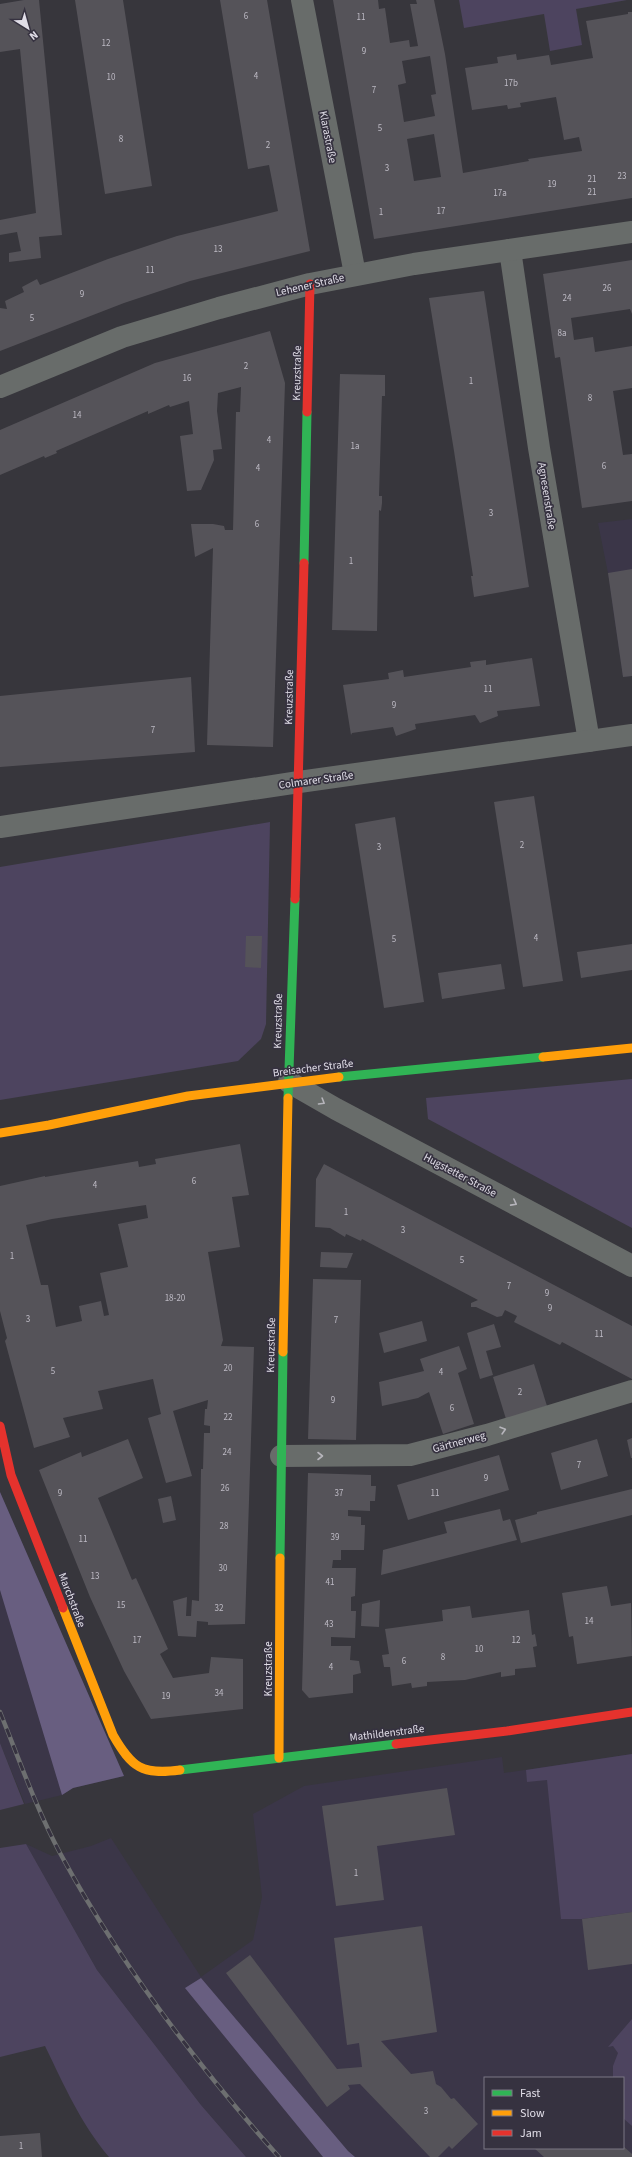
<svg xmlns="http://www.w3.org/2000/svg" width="632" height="2157" font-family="'Source Sans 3',sans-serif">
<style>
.built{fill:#3b3648;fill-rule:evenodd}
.green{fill:#4d445f}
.forest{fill:#685e80}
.building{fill:#555359;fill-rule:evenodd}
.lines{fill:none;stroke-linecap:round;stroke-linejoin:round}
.street{stroke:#686c6a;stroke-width:22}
.fast{stroke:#30b455;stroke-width:9}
.slow{stroke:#ff9f0a;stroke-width:9}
.jam{stroke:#e5322d;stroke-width:9}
.rail-casing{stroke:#6d6f70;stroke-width:4.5}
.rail{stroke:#363240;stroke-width:3;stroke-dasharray:9;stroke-linecap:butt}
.oneway{stroke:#b6b5bb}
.labels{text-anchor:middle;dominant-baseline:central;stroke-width:3.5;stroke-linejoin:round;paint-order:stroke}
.number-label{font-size:9px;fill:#bdbac4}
.street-label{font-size:11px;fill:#e0dde7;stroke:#363240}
</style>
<rect width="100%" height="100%" fill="#37363c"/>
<g class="built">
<polygon points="632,519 632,676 623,677 608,573 598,523"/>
<polygon points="0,1492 124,1776 73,1788 62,1795 25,1804 0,1743"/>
<path d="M632,1754V2157H246L201,2105L97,1970L26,1844L52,1856L91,1846L111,1838L201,1977L253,1940L262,1897L253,1814L304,1786L502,1757L504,1773ZM485,2078H623V2148H485Z"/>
</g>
<g class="green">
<polygon points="459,0 627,0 576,9 582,45 550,51 544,14 464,28"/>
<polygon points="270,822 266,1024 261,1039 238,1061 0,1100 0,867"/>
<polygon points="632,1079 632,1228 428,1119 426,1098"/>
<polygon points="0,1743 24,1804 0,1810"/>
<polygon points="632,1754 632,1912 582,1919 561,1919 547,1780 527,1782 526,1770"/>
<path d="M26,1844L97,1970L201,2105L246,2157H109C81,2124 64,2085 45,2046L0,2057V1848Z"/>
<polygon points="632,2019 632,2126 623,2118 623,2078 613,2078 613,2066 618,2053 613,2046 608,2047"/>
</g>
<g class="forest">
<polygon points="0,1492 124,1776 73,1788 62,1795 0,1590"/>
<polygon points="201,1978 348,2151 355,2157 323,2157 185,1988"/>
</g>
<g class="building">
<polygon points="24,0 39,0 62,235 39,237 41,258 9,262 9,253 21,251 17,232 0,235 0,220 36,213 20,49 0,52 0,4"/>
<polygon points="75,0 123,0 152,186 105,194"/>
<polygon points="220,0 267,0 310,251 190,281 124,303 0,351 0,308 7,309 5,301 24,292 22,287 37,279 40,285 108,259 177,236 278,211 269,165 248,169"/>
<path d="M333,0H378L379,9L385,8L390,43L409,40L410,47L418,46L410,4H417L416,0H434L445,54L463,173L529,161L528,159L582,151L579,137L564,140L556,97L520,103L521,107L508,109L507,105L472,110L465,68L498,63L497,57L516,54L517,60L549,55L551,65L593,58L586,21L628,14V12H632V198L374,239ZM430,56L436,94L431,95L435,116L404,122L398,85L406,83L402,61ZM434,134L441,177L414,181L407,139Z"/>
<polygon points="632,260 632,314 630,309 571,318 574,340 593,337 595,352 632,346 632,388 613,391 623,455 632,454 632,501 582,508 560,357 555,358 543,274"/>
<polygon points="484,291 529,587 474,597 471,576 473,576 454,451 429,298"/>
<polygon points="270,331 285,383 273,747 207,745 213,548 195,557 191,524 213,524 224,526 225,530 233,530 236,412 240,412 241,387 218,393 217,411 222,449 213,450 214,460 201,490 187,491 180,436 193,434 189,401 170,407 169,405 148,414 148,411 56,451 57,453 45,458 44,456 0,475 0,430 155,363"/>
<polygon points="340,374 385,375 385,396 382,396 379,496 382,496 382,503 381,511 379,510 377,631 332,630"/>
<polygon points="632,569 632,676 623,677 608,573"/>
<polygon points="532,658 540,706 497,711 498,716 480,723 475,715 415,724 416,729 396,736 393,727 352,733 351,735 343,685 389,679 388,673 403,670 404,677 471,667 470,662 486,660 486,665"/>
<polygon points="191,677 195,752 0,767 0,696"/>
<polygon points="534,796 563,981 523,987 494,802"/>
<polygon points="395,817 424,1002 384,1008 355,824"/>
<polygon points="246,936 262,936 261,968 245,967"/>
<polygon points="632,944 632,970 581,978 577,952"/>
<polygon points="501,964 505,989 442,999 438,973"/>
<path d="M240,1144L249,1195L232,1197L240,1247L208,1252L223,1340L221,1346L254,1347L245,1624L208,1625V1622L197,1621L196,1637L178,1636L173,1601L187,1597L186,1616H191L192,1600L199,1601L201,1469H203L204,1433H210V1426L204,1425L205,1409H207L208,1400L173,1411L192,1476L166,1483L148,1418L161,1414L153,1379L98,1391L103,1409L63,1418L70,1437L34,1448L5,1341L7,1338L0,1311V1186L45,1176V1177L138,1161L139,1167L156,1164L155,1159ZM146,1205L148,1218L118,1224L128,1267L100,1273L109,1315L104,1316L101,1301L79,1306L82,1321L56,1327L48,1285H41L26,1225L52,1219Z"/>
<polygon points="324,1164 632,1326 632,1379 562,1342 560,1345 514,1322 517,1316 505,1310 502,1316 497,1317 476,1307 471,1307 471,1303 478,1300 362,1239 361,1241 346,1234 345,1237 330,1228 315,1227 316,1179"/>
<polygon points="321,1252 353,1253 347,1268 320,1267"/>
<polygon points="313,1279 361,1280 356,1440 308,1439"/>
<polygon points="422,1321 427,1341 384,1353 379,1333"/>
<polygon points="494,1324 501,1347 486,1351 493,1375 480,1379 467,1333"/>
<polygon points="459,1346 467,1369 458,1373 474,1424 443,1434 429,1392 418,1398 382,1406 379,1382 424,1371 420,1359"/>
<polygon points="534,1364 547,1406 506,1419 493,1377"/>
<polygon points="632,1438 632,1458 631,1458 627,1440"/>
<polygon points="128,1439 143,1478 98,1498 132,1580 136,1578 168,1649 160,1654 173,1678 209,1673 211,1657 243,1659 243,1709 151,1719 124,1671 90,1597 39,1470 81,1452 82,1457"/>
<polygon points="597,1439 608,1476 561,1490 551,1453"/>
<polygon points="499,1455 509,1490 408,1520 397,1485"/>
<polygon points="308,1473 371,1475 371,1486 376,1486 375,1501 370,1501 370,1511 348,1510 348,1516 361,1517 361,1525 365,1525 364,1550 341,1550 341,1560 333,1560 332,1568 356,1568 355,1596 351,1597 351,1611 356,1611 355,1638 331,1637 331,1646 351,1646 350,1660 359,1661 361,1673 353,1675 353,1693 309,1698 302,1690"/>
<polygon points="632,1489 632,1515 521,1543 515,1520 537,1514 537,1512"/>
<polygon points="171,1496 176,1520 163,1523 158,1499"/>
<polygon points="500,1509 503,1521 510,1519 517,1540 381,1575 383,1550 447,1533 444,1522"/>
<polygon points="607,1586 611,1606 631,1603 632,1656 577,1664 573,1636 569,1637 562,1593"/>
<polygon points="380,1600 379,1627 361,1626 362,1604"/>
<polygon points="470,1606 472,1618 529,1610 532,1635 535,1634 537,1646 533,1647 536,1667 515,1669 515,1675 501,1677 501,1672 465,1680 427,1682 427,1686 412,1688 411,1683 392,1686 390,1667 384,1667 382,1655 389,1654 385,1629 443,1621 442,1610"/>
<polygon points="447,1788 455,1835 377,1846 384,1900 336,1906 322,1806"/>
<polygon points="632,1912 632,1964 588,1970 582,1919"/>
<polygon points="422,1926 437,2032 381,2041 411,2074 433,2071 436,2084 441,2087 451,2099 454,2098 478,2124 452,2149 449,2146 438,2157 430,2157 360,2084 348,2085 350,2089 327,2107 226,1973 250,1955 337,2069 362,2067 359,2043 347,2045 334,1938"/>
<polygon points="40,2133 42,2157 0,2157 0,2136"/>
<polygon points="623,2146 632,2154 632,2157 544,2157 534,2148 623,2148"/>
</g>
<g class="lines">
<g class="street">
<polyline points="302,0 355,274"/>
<polyline points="510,250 539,448 589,741"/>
<polyline points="0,387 122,337 219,308 310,284 414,264 632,232"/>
<polyline points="0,827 299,782 632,735"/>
<polyline points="289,1082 336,1109 632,1266"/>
<polyline points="281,1456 410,1455 487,1435 632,1391"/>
</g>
<g class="fast">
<polyline points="304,563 307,412"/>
<polyline points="339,1077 543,1057"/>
<polyline points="288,1098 295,899"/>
<polyline points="280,1558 283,1352"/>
<polyline points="180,1770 396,1744"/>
</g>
<g class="slow">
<polyline points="543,1057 632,1048"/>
<polyline points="0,1133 49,1125 188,1096 339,1077"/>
<polyline points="283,1352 288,1098"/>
<path d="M63,1608L113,1735C132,1768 142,1775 180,1770"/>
<polyline points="279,1758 280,1558"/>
</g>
<g class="jam">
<polyline points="307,412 310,284"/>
<polyline points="295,899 304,563"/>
<polyline points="0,1426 11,1475 63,1608"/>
<polyline points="396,1744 507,1731 632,1712"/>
</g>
<defs>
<path id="rail" d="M0,1712C19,1759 36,1808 60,1853C119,1962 197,2065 279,2157"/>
</defs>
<use href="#rail" class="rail-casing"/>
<use href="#rail" class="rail"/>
</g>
<defs><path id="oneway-chevron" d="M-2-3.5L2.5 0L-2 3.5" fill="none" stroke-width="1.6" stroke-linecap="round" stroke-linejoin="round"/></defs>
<g class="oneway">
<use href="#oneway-chevron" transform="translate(322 1102) rotate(31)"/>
<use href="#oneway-chevron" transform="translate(514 1203) rotate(28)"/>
<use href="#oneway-chevron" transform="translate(503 1430) rotate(-16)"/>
<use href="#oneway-chevron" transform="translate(320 1456)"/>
</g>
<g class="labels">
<g class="number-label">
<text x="246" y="16">6</text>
<text x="361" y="17">11</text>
<text x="106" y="43">12</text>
<text x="364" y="51">9</text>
<text x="256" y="76">4</text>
<text x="111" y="77">10</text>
<text x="511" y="83">17b</text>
<text x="374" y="90">7</text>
<text x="380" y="128">5</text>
<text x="121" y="139">8</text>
<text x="268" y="145">2</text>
<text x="387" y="168">3</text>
<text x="622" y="176">23</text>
<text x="592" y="179">21</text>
<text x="552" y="184">19</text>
<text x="592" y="192">21</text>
<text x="500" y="193">17a</text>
<text x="441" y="211">17</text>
<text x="381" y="212">1</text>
<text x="218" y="249">13</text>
<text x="150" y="270">11</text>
<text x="607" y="288">26</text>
<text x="82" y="294">9</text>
<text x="567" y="298">24</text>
<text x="32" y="318">5</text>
<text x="562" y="333">8a</text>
<text x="246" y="366">2</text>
<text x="187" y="378">16</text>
<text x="471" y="381">1</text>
<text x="590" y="398">8</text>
<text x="77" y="415">14</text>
<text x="269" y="440">4</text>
<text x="355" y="446">1a</text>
<text x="604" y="466">6</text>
<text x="258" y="468">4</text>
<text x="491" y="513">3</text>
<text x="257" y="524">6</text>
<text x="351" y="561">1</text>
<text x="488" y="689">11</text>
<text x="394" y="705">9</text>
<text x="153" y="730">7</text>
<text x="522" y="845">2</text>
<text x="379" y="847">3</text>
<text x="536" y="938">4</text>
<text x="394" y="939">5</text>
<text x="194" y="1181">6</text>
<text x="95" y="1185">4</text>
<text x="346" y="1212">1</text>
<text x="403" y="1230">3</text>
<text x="12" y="1256">1</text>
<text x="462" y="1260">5</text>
<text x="509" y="1286">7</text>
<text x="547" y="1293">9</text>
<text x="175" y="1298">18-20</text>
<text x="550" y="1308">9</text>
<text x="28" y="1319">3</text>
<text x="336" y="1320">7</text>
<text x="599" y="1334">11</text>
<text x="228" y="1368">20</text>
<text x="53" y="1371">5</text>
<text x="441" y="1372">4</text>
<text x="520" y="1392">2</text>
<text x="333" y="1400">9</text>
<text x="452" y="1408">6</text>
<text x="228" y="1417">22</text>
<text x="227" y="1452">24</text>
<text x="579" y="1465">7</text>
<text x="486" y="1478">9</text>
<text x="225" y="1488">26</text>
<text x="60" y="1493">9</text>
<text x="339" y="1493">37</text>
<text x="435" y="1493">11</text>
<text x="224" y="1526">28</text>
<text x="335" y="1537">39</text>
<text x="83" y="1539">11</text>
<text x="223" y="1568">30</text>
<text x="95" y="1576">13</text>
<text x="330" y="1582">41</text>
<text x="121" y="1605">15</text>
<text x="219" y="1608">32</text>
<text x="589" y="1621">14</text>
<text x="329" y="1624">43</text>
<text x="137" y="1640">17</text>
<text x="516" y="1640">12</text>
<text x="479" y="1649">10</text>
<text x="443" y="1657">8</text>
<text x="404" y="1661">6</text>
<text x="331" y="1667">4</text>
<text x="219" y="1693">34</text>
<text x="166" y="1696">19</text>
<text x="356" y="1873">1</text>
<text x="426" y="2111">3</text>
<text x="21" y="2146">1</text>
</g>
<g class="street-label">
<text transform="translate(328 137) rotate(79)">Klarastraße</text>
<text transform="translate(310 285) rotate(-13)">Lehener Straße</text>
<text transform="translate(297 373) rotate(-89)">Kreuzstraße</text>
<text transform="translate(547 496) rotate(81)">Agnesenstraße</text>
<text transform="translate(289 697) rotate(-89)">Kreuzstraße</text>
<text transform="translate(316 780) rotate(-8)">Colmarer Straße</text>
<text transform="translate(278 1021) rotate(-89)">Kreuzstraße</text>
<text transform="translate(313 1068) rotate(-7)">Breisacher Straße</text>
<text transform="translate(460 1175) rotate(28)">Hugstetter Straße</text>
<text transform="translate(271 1345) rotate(-89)">Kreuzstraße</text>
<text transform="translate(459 1442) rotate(-15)">Gärtnerweg</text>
<text transform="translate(72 1600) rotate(69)">Marchstraße</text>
<text transform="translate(268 1669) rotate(-90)">Kreuzstraße</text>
<text transform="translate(387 1733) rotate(-7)">Mathildenstraße</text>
</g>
</g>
<rect x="484" y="2077" width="140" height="72" fill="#363240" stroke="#7a7683"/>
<rect x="492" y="2090" width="20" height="6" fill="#30b455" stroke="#7a7683"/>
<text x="520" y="2097" font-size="12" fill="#e0dde7">Fast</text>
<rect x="492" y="2110" width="20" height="6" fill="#ff9f0a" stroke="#7a7683"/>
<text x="520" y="2117" font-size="12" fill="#e0dde7">Slow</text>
<rect x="492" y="2130" width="20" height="6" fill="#e5322d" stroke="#7a7683"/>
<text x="520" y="2137" font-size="12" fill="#e0dde7">Jam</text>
<g transform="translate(28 28) rotate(143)" stroke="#363240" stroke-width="3" paint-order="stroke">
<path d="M0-3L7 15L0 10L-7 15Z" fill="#e0dde7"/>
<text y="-6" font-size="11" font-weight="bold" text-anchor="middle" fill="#e0dde7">N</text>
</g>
</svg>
